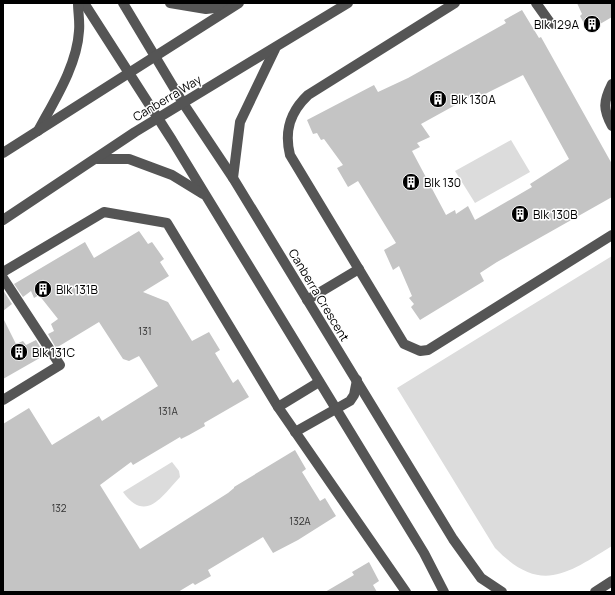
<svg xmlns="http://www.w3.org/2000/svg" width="615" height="595" font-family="Manrope,sans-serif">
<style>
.green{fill:#dcdcdc}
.building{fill:#c4c4c4;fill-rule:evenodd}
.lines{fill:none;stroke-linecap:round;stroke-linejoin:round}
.minor{stroke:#555;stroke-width:10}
.labels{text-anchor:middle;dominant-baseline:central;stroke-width:3;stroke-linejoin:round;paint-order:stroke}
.number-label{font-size:10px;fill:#313131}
.poi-label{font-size:12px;fill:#000;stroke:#fff;text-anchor:start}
.street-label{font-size:12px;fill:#000;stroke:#fff}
</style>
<rect width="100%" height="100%" fill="#fff"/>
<g class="green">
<polygon points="511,140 530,172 475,203 455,171"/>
<path d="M612,256V546C565,575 540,594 495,548L397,388Z"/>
<path d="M172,462L179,471L180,477C162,496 146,524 123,492Z"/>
</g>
<g class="building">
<polygon points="577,3 612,3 612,17 588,31 580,16 582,14"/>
<path d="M522,10L539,38L541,37L612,164V197L497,262L480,273L484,281L420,320L411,307L414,304L409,298L412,296L399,266L393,270L384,250L396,243L358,181L348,187L337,168L343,165L324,139L321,140L317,133L313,134L307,120L374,85L378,92L408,78L506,23L504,20ZM523,75L569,159L530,184L532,187L475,220L468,206L456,214L455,210L446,215L412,151L420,147L417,143L430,137L421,124L479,92L481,96Z"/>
<polygon points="139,231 148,244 152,242 164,259 160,262 169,276 143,292 168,302 192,341 209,332 220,350 215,353 233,383 238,379 249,397 204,423 205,426 189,435 181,439 180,437 133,465 131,462 100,485 140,549 228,493 234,488 234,487 295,450 306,469 302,472 320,501 325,498 336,516 298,540 273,553 263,537 208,570 211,576 195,585 193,583 178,592 3,592 3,424 29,408 52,445 99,416 102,421 158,386 139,356 129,361 123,359 99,322 56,348 48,334 54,331 51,324 58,319 39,295 34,298 31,291 23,297 14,284 85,242 94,258"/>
<polygon points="3,290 12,304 3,311"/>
<polygon points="3,318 16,344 23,341 26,345 36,340 45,355 3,379"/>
<polygon points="369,562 379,581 373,585 377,592 325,592 354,575 352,572"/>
</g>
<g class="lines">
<g class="minor">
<polyline points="84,3 172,140 424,553 444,592"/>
<polyline points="123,3 183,103 233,178 453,539 481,578 502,592"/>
<polyline points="170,3 206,9 231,6"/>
<path d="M455,3L308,95C290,112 284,131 290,155L404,344L420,351L428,350L612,235"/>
<polyline points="536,3 551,24"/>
<path d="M612,84C603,102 603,109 612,126"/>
<path d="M38,131C54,101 77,66 79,31C80,22 78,12 78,3"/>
<polyline points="3,153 239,3"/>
<polyline points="97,159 129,159 172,175 203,194"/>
<polyline points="233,178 240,122 275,49"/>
<polyline points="3,220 135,132 348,3"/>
<polyline points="3,272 104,212 167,223 278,407 406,592"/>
<polyline points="3,278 60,365 3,400"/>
<polyline points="307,300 359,269"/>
<polyline points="278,407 319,382"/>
<polyline points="295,432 350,401 354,395 357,380"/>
<polyline points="595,592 612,581"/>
</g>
</g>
<defs>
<symbol id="building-disc" viewBox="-11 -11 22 22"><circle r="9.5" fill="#000" stroke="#fff"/><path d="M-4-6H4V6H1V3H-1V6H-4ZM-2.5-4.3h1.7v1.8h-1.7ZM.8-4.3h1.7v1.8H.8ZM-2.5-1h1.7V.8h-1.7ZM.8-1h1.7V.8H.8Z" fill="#fff"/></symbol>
</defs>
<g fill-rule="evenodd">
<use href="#building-disc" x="582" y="14" width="20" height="20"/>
<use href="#building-disc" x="428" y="89" width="20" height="20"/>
<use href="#building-disc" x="401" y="172" width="20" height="20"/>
<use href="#building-disc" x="510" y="204" width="20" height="20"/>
<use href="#building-disc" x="33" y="279" width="20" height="20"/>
<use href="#building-disc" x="9" y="342" width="20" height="20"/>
</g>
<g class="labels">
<g class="number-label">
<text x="145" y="331">131</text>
<text x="168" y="411">131A</text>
<text x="59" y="508">132</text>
<text x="300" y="521">132A</text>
</g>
<g class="poi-label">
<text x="579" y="24" text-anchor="end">Blk 129A</text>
<text x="451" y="99">Blk 130A</text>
<text x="424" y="182">Blk 130</text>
<text x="533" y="214">Blk 130B</text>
<text x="56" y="289">Blk 131B</text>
<text x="32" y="352">Blk 131C</text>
</g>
<g class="street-label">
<text transform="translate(167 98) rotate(-31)">Canberra Way</text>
<text transform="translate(319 295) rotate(59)">Canberra Crescent</text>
</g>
</g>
<rect width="615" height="595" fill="none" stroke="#000000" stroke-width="8"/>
</svg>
